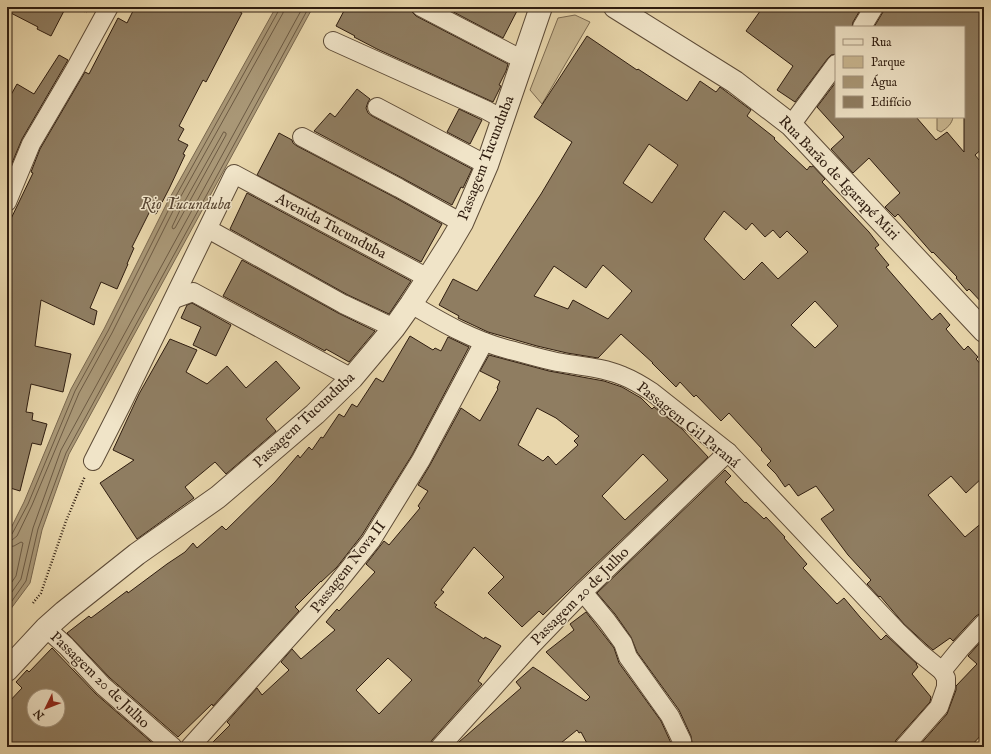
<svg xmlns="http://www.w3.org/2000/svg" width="991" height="754" font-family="'IM FELL English',serif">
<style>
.green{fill:#c9b791;stroke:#7c6a50}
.water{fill:#a99776;stroke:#78664d}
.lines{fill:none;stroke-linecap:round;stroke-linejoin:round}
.shore{stroke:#6c5a43;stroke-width:1}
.building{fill:#8f7d61;stroke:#2f1d10;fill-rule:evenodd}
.minor-casing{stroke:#5d4b37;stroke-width:20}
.tertiary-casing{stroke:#5d4b37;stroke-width:24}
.path{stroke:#2f1d10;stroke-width:2.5;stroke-dasharray:1 2;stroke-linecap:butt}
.minor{stroke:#f0e4c8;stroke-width:18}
.tertiary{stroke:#f0e4c8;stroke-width:22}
.labels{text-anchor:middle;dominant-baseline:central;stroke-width:3;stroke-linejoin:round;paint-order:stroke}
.street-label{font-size:15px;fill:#2f1d10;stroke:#f0e4c8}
.water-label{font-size:16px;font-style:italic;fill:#5a4834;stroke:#f0e4c8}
</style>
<rect width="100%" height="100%" fill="#e8d6ab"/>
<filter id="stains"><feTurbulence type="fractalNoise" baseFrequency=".005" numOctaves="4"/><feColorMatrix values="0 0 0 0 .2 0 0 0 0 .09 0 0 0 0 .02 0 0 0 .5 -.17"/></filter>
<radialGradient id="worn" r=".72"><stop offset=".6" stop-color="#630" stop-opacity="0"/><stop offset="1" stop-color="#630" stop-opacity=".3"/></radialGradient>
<g class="green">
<polygon points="575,15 590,22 542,104 530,90 558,18"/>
<path d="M937,117H953C952,124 947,128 941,132L937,130Z"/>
</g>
<polygon class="water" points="276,7 313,7 69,454 42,530 30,583 7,614 7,536 24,502 71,389 104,329 168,201"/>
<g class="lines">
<g class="shore">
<polygon points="224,132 226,133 226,135 175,228 173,229 172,227 181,208"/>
<polyline points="7,536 10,536 12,534 28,504 75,391 108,331 172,203 279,10 279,7"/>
<polyline points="7,541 12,540 17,536 32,505 79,393 112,333 176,205 283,13 284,7"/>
<polyline points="7,547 14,546 21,542 23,543 16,576 7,589"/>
<polyline points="7,599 21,579 33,528 61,450 303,7"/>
<polyline points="7,608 26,581 38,529 66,453 309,7"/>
</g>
</g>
<g class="building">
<polygon points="7,7 66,7 51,36 37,29 38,27 7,11"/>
<polygon points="135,7 231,7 242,13 206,82 203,80 179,126 184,129 178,140 188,145 183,154 185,155 169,189 156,214 150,211 132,247 134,248 127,264 128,264 117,289 101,282 90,308 97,311 94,325 41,300 35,346 71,354 63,392 31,384 26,412 33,413 32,420 47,424 41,445 32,443 20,491 7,487 7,227 33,173 31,172 40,149 85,72 89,74 118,18 127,23"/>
<polygon points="346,7 411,7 412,12 416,16 508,64 506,71 499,85 501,86 493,102 377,49 354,37 355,36 336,26"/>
<polygon points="444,7 519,7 503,38"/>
<polygon points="763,7 862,7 853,22 852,27 836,27 836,54 831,55 828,58 795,102 777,90 793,66 746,31"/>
<polygon points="884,7 976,7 984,13 984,147 975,155 984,166 984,305 969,289 967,291 956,278 957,277 933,252 932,253 898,214 895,217 885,207 900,193 869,158 853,173 831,149 844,137 817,107 836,82 836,117 916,117 936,140 947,132 964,152 964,27 874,27 883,12"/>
<path d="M587,36L637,70L638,69L687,101L700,81L716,92L720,87L751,110L747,116L775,138L774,139L807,170L810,166L811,167L813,166L825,179L822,182L869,232L879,245L875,248L889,265L886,267L932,320L940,313L950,325L946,329L964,350L968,346L978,357L976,359L984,368V476L966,493L951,476L928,495L965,537L984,521V613H981L976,616L953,641L950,638L933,650L927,645L904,624L880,596L879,597L867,584L871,580L848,555L821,519L834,510L816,486L798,496L789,484L785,487L776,474L767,465L771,461L761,450L762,449L729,413L721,421L696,395L694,397L680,382L676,387L652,363H653L621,334L598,358L567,353L537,346L488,332L458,318L459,316L439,305L453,279L477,291L541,194L572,142L534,117ZM649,144L678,165L652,203L623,183ZM724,211L746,230L752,223L765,237L773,230L780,238L787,231L808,252L778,279L762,262L744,280L704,239ZM603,265L632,291L608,319L573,300L568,309L534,296L554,266L586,288ZM815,301L838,326L815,348L791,325Z"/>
<polygon points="59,55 68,60 22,139 12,163 7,161 7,102 17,84 34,94"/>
<polygon points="357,89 370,99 368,102 366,108 368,113 372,116 472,169 463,188 461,187 452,205 404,179 314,131 330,113 335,117"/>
<polygon points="459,109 482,120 470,144 447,132"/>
<polygon points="279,133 292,140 293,143 297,146 394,197 442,224 421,262 257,175"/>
<polygon points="247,193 411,281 389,314 348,295 230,229"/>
<polygon points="242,260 338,313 375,331 349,362 326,349 325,351 223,296"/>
<polygon points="192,303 231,325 216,356 193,345 201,327 181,318 187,305"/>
<polygon points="410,336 433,350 435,348 441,351 448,337 469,347 412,455 362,535 337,567 321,582 321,581 295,607 299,611 213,706 212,704 178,737 110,678 67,633 89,616 91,618 127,591 128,593 167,564 185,552 193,543 197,548 222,526 226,530 275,482 298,455 300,458 309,447 312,450 321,437 323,438 339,414 344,417 352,404 357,407 376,378 383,382"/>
<polygon points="170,339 197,350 186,372 207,384 227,366 246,388 276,361 300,388 266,419 276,431 226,474 215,462 185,487 194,498 137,539 100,483 134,460 113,450 139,394"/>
<path d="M489,355L549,371L604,381L622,387L641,398L652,409L654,407L682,429L708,457L543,615L539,611L522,627L488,593L504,577L474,547L441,590L444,592L434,603L437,605L435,607L484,639L485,637L501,646L478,681L482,684L432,740L430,744V747H208L230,725L227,722L257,688L262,695L289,670L281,662L292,649L301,659L335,630L326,622L337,609L339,611L375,572L366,564L384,541L389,545L420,508L418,506L428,491L418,485L430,465L461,408L480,421L498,389L497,388L500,381L480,371ZM537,408L556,418L579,436L574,441L578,445L556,465L548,456L543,461L518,445ZM643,454L668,480L625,520L602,496ZM388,658L412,680L379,714L356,690Z"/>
<polygon points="725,470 731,476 725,482 745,503 746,502 764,519 766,517 785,537 784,538 807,564 803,568 837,604 844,598 860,617 881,640 886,635 917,664 916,664 918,667 912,674 931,697 930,702 896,740 894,745 894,747 692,747 692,742 691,736 679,710 637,652 631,637 615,614 597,593"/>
<polygon points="586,612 614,648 619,663 661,721 671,743 671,747 589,747 581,732 579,733 577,730 556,747 454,747 459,742 521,688 516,682 533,667 586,701 590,697 546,652 574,630 570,624"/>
<polygon points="984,638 984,732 970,747 918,747 947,714 956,690 956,686 977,664 968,656"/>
<path d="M52,648L96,694L157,747H7V704L22,688L16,682L27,670L29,672ZM34,696H58V720H34Z"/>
</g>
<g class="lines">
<defs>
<g id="minor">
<polyline points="421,7 523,60"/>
<polyline points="862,27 874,7"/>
<polyline points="333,41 486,110 497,116 504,118"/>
<polyline points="377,107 487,165"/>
<polyline points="791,125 836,64"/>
<polyline points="302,137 399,188 462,223"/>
<polyline points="7,202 31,144 75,69 109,7"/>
<polyline points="208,229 343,304 394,328"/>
<polyline points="174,299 193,292 352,378"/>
<path d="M411,304C443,323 474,341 510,350C526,354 542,359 557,362C579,366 602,367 623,376C633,380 643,386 652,392L728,452L897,631L920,653L942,671"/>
<polyline points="93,461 122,404 234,174 428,278"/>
<polyline points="583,592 607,621 623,643 628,657 670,716 682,741 681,747"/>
<polyline points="46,628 66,646 103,686 173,747"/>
<polyline points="190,747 331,591 371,541 421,460 484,342"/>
<polyline points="440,747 531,646 583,592 728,452"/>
<polyline points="904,747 939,707 946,687 946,678 942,671 960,649 984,623"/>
</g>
<g id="tertiary">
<polyline points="615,7 735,82 791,125 984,331"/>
<polyline points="7,670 46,628 64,612 137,554 218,497 315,414 352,378 394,328 411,304 428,278 449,245 462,223 487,165 541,7"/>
</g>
</defs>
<use href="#minor" class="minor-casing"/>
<use href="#tertiary" class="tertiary-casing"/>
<g class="path">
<polyline points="76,7 87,12"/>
<polyline points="33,603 41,593 66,521 85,476"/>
</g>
<use href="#minor" class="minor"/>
<use href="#tertiary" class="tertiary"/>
</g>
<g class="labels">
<g class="street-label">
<text transform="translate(486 158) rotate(-69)">Passagem Tucunduba</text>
<text transform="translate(839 178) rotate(46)">Rua Barão de Igarapé Miri</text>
<text transform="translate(331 226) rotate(28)">Avenida Tucunduba</text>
<text transform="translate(304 420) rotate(-43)">Passagem Tucunduba</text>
<text transform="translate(688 425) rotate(39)">Passagem Gil Paraná</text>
<text transform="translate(348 567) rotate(-52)">Passagem Nova II</text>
<text transform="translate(580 596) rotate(-45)">Passagem 20 de Julho</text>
<text transform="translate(100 680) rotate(44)">Passagem 20 de Julho</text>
</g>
<g class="water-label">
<text x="186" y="205">Rio Tucunduba</text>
</g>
</g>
<rect width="991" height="754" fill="none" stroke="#e8d6ab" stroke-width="24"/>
<rect x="8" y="8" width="975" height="738" fill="none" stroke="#2f1d10" stroke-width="2"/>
<rect x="12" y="12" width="967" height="730" fill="none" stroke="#2f1d10"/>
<rect x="835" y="26" width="130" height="92" fill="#f0e4c8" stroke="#a3947e"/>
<rect x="843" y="39" width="20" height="6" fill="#f0e4c8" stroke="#a3947e"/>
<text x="871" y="46" font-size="12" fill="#2f1d10">Rua</text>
<rect x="843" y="56" width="20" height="12" fill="#c9b791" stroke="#a3947e"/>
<text x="871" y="66" font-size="12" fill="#2f1d10">Parque</text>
<rect x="843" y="76" width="20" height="12" fill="#a99776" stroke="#a3947e"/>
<text x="871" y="86" font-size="12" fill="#2f1d10">Água</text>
<rect x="843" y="96" width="20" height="12" fill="#8f7d61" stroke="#a3947e"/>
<text x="871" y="106" font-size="12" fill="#2f1d10">Edifício</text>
<g transform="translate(46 708) rotate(227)"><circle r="19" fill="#f0e4c8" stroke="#a3947e"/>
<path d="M0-3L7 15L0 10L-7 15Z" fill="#8f2418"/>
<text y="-6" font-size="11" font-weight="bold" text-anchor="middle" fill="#2f1d10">N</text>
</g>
<rect width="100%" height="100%" filter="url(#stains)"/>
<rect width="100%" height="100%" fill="url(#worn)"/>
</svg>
